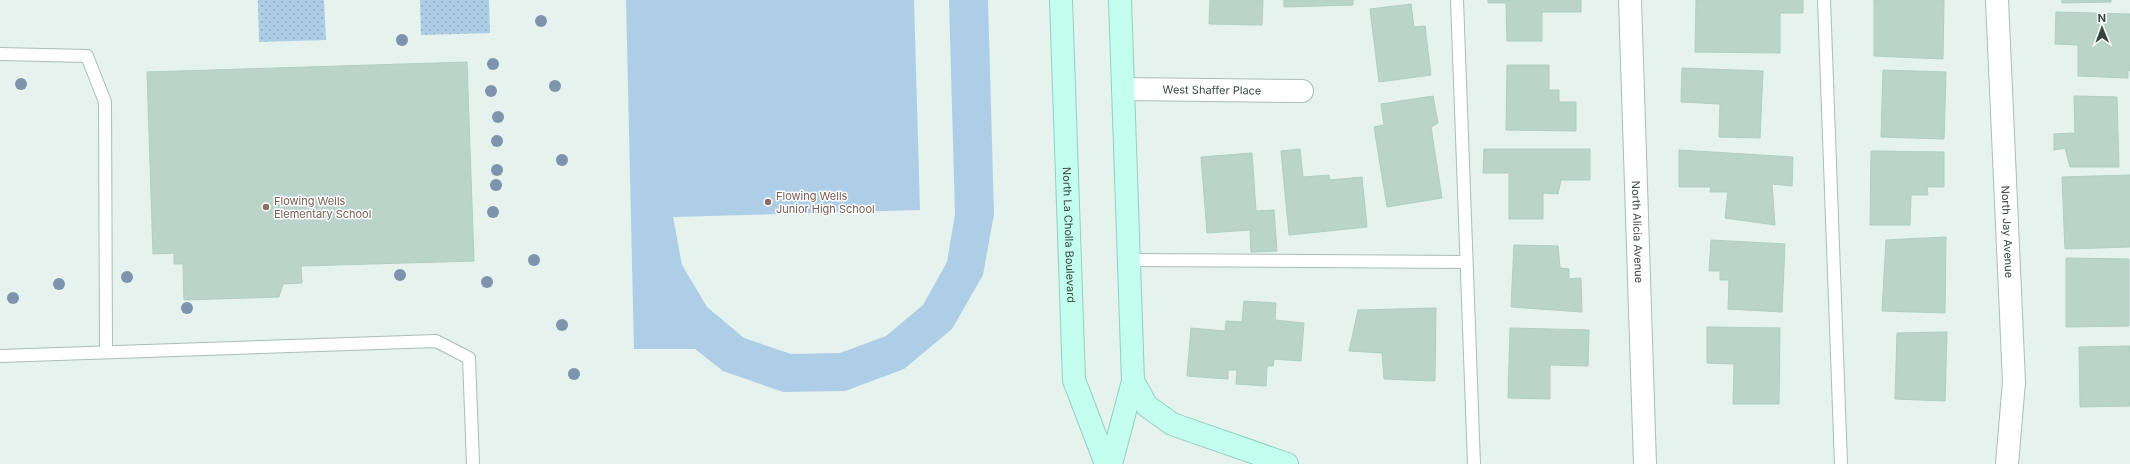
<svg xmlns="http://www.w3.org/2000/svg" width="2130" height="464" font-family="Inter,sans-serif">
<style>
.grass{fill:url(#grass-dots)}
.pitch{fill:#aecee7}
.building{fill:#bad4ca;stroke:#aecfc1}
.lines{fill:none;stroke-linecap:round;stroke-linejoin:round}
.lane-casing{stroke:#a8beb6;stroke-width:14}
.street-casing{stroke:#a8beb6;stroke-width:24}
.secondary-casing{stroke:#93cfbf;stroke-width:24}
.lane{stroke:#fff;stroke-width:12}
.street{stroke:#fff;stroke-width:22}
.secondary{stroke:#c3feef;stroke-width:22}
.tree{fill:#7e94ac}
.education-dot{fill:#8d6e63;stroke:#fff;stroke-width:1.5}
.labels{text-anchor:middle;dominant-baseline:central;stroke-width:3;stroke-linejoin:round;paint-order:stroke}
.street-label{font-size:11px;fill:#35453e;stroke:#fff}
.education-label{font-size:11px;fill:#785e54;stroke:#fff;text-anchor:start}
</style>
<defs>
<pattern id="grass-dots" width="8" height="8" patternUnits="userSpaceOnUse"><rect width="8" height="8" fill="#aecee7"/><path d="M2 2h.1M6 6h.1" fill="none" stroke="#8ea9bd" stroke-width="1.8" stroke-linecap="round"/></pattern>
</defs>
<rect width="100%" height="100%" fill="#e5f2ee"/>
<g class="grass">
<polygon points="258,0 324,0 326,40 259,42"/>
<polygon points="420,0 489,0 490,33 421,35"/>
</g>
<polygon class="pitch" points="626,0 914,0 920,210 673,217 682,265 707,307 744,338 791,354 840,353 886,336 923,305 947,262 955,214 949,0 988,0 994,214 983,275 952,329 904,369 845,391 783,392 723,371 695,349 634,349"/>
<g class="building">
<polygon points="1210,0 1263,0 1262,25 1209,24"/>
<polygon points="1284,0 1353,0 1353,5 1284,7"/>
<polygon points="1488,0 1581,0 1581,12 1542,12 1542,41 1507,41 1506,3 1488,3"/>
<polygon points="1696,0 1803,0 1803,13 1780,13 1780,53 1695,52"/>
<polygon points="1874,0 1944,0 1943,59 1874,56"/>
<polygon points="2062,0 2111,0 2111,2 2062,3"/>
<polygon points="1411,4 1414,27 1425,26 1431,75 1379,82 1370,9"/>
<polygon points="2056,12 2130,14 2130,71 2128,70 2128,78 2078,76 2078,45 2055,44"/>
<polygon points="467,62 474,261 301,266 302,283 283,284 279,297 184,300 183,264 174,264 174,253 153,254 147,72"/>
<polygon points="1507,65 1549,65 1549,90 1559,90 1559,102 1576,102 1576,131 1506,130"/>
<polygon points="1682,68 1763,71 1760,138 1719,137 1720,104 1681,102"/>
<polygon points="1883,70 1946,72 1944,139 1881,137"/>
<polygon points="1433,96 1438,123 1431,127 1442,198 1387,207 1374,127 1384,125 1381,104"/>
<polygon points="2074,96 2117,97 2119,167 2070,167 2065,148 2054,150 2054,134 2075,133"/>
<polygon points="1300,149 1303,177 1329,175 1330,180 1362,177 1367,227 1289,235 1281,151"/>
<polygon points="1484,149 1590,149 1590,180 1561,180 1558,194 1543,193 1543,219 1509,219 1509,173 1483,173"/>
<polygon points="1679,150 1793,157 1792,186 1772,184 1775,225 1725,218 1728,192 1710,192 1711,187 1679,187"/>
<polygon points="1871,151 1944,152 1944,187 1927,187 1928,195 1911,195 1910,225 1870,225"/>
<polygon points="1252,153 1256,211 1274,210 1277,251 1251,252 1250,230 1207,233 1201,157"/>
<polygon points="2130,175 2130,247 2065,249 2062,177"/>
<polygon points="1946,237 1945,313 1882,311 1886,240"/>
<polygon points="1711,240 1785,244 1782,312 1728,309 1729,280 1720,280 1720,271 1709,271"/>
<polygon points="1514,245 1558,246 1560,268 1569,269 1569,279 1581,278 1582,312 1511,307"/>
<polygon points="2066,258 2129,259 2129,326 2066,327"/>
<polygon points="1244,301 1276,303 1275,320 1304,323 1301,361 1274,359 1273,366 1267,366 1266,386 1236,384 1237,370 1228,370 1228,379 1187,376 1191,328 1225,331 1226,321 1242,322"/>
<polygon points="1436,308 1435,381 1384,379 1382,353 1349,351 1358,310"/>
<polygon points="1707,327 1780,328 1779,404 1733,404 1734,364 1707,363"/>
<polygon points="1510,328 1589,330 1588,366 1550,365 1550,399 1508,398"/>
<polygon points="1947,332 1945,401 1895,399 1897,333"/>
<polygon points="2130,346 2130,406 2080,407 2079,347"/>
</g>
<g class="lines">
<defs>
<g id="lane">
<polyline points="1457,0 1474,464"/>
<polyline points="1824,0 1841,464"/>
<polyline points="0,54 87,56 105,102 106,352"/>
<polyline points="1129,260 1466,262"/>
<polyline points="0,356 436,341 469,358 473,464"/>
</g>
<g id="street">
<path id="s1" d="M1630,0L1645,464"/>
<path id="s2" d="M1997,0L2014,382L2007,464"/>
<path id="s3" d="M1123,89L1302,91"/>
</g>
<g id="secondary">
<path id="s4" d="M1061,0L1074,380L1106,464"/>
<polyline points="1133,381 1147,406 1172,424 1287,464"/>
<polyline points="1111,464 1133,381 1120,0"/>
</g>
</defs>
<use href="#lane" class="lane-casing"/>
<use href="#street" class="street-casing"/>
<use href="#secondary" class="secondary-casing"/>
<use href="#lane" class="lane"/>
<use href="#street" class="street"/>
<use href="#secondary" class="secondary"/>
</g>
<g class="tree">
<circle cx="541" cy="21" r="6"/>
<circle cx="402" cy="40" r="6"/>
<circle cx="493" cy="64" r="6"/>
<circle cx="21" cy="84" r="6"/>
<circle cx="555" cy="86" r="6"/>
<circle cx="491" cy="91" r="6"/>
<circle cx="498" cy="117" r="6"/>
<circle cx="497" cy="141" r="6"/>
<circle cx="562" cy="160" r="6"/>
<circle cx="497" cy="170" r="6"/>
<circle cx="496" cy="185" r="6"/>
<circle cx="493" cy="212" r="6"/>
<circle cx="534" cy="260" r="6"/>
<circle cx="400" cy="275" r="6"/>
<circle cx="127" cy="277" r="6"/>
<circle cx="487" cy="282" r="6"/>
<circle cx="59" cy="284" r="6"/>
<circle cx="13" cy="298" r="6"/>
<circle cx="187" cy="308" r="6"/>
<circle cx="562" cy="325" r="6"/>
<circle cx="574" cy="374" r="6"/>
</g>
<g class="education-dot">
<circle cx="768" cy="202" r="4"/>
<circle cx="266" cy="207" r="4"/>
</g>
<g class="labels">
<g class="street-label">
<text stroke="none"><textPath href="#s3" startOffset="89">West Shaffer Place</textPath></text>
<text stroke="none"><textPath href="#s1" startOffset="232">North Alicia Avenue</textPath></text>
<text stroke="none"><textPath href="#s2" startOffset="232">North Jay Avenue</textPath></text>
<text stroke="none"><textPath href="#s4" startOffset="235">North La Cholla Boulevard</textPath></text>
</g>
<g class="education-label">
<text x="776" y="196">Flowing Wells<tspan x="776" dy="13">Junior High School</tspan></text>
<text x="274" y="201">Flowing Wells<tspan x="274" dy="13">Elementary School</tspan></text>
</g>
</g>
<g transform="translate(2102 28) rotate(359)" stroke="#ffffff" stroke-width="3" paint-order="stroke">
<path d="M0-3L7 15L0 10L-7 15Z" fill="#35453e"/>
<text y="-6" font-size="11" font-weight="bold" text-anchor="middle" fill="#35453e">N</text>
</g>
</svg>
